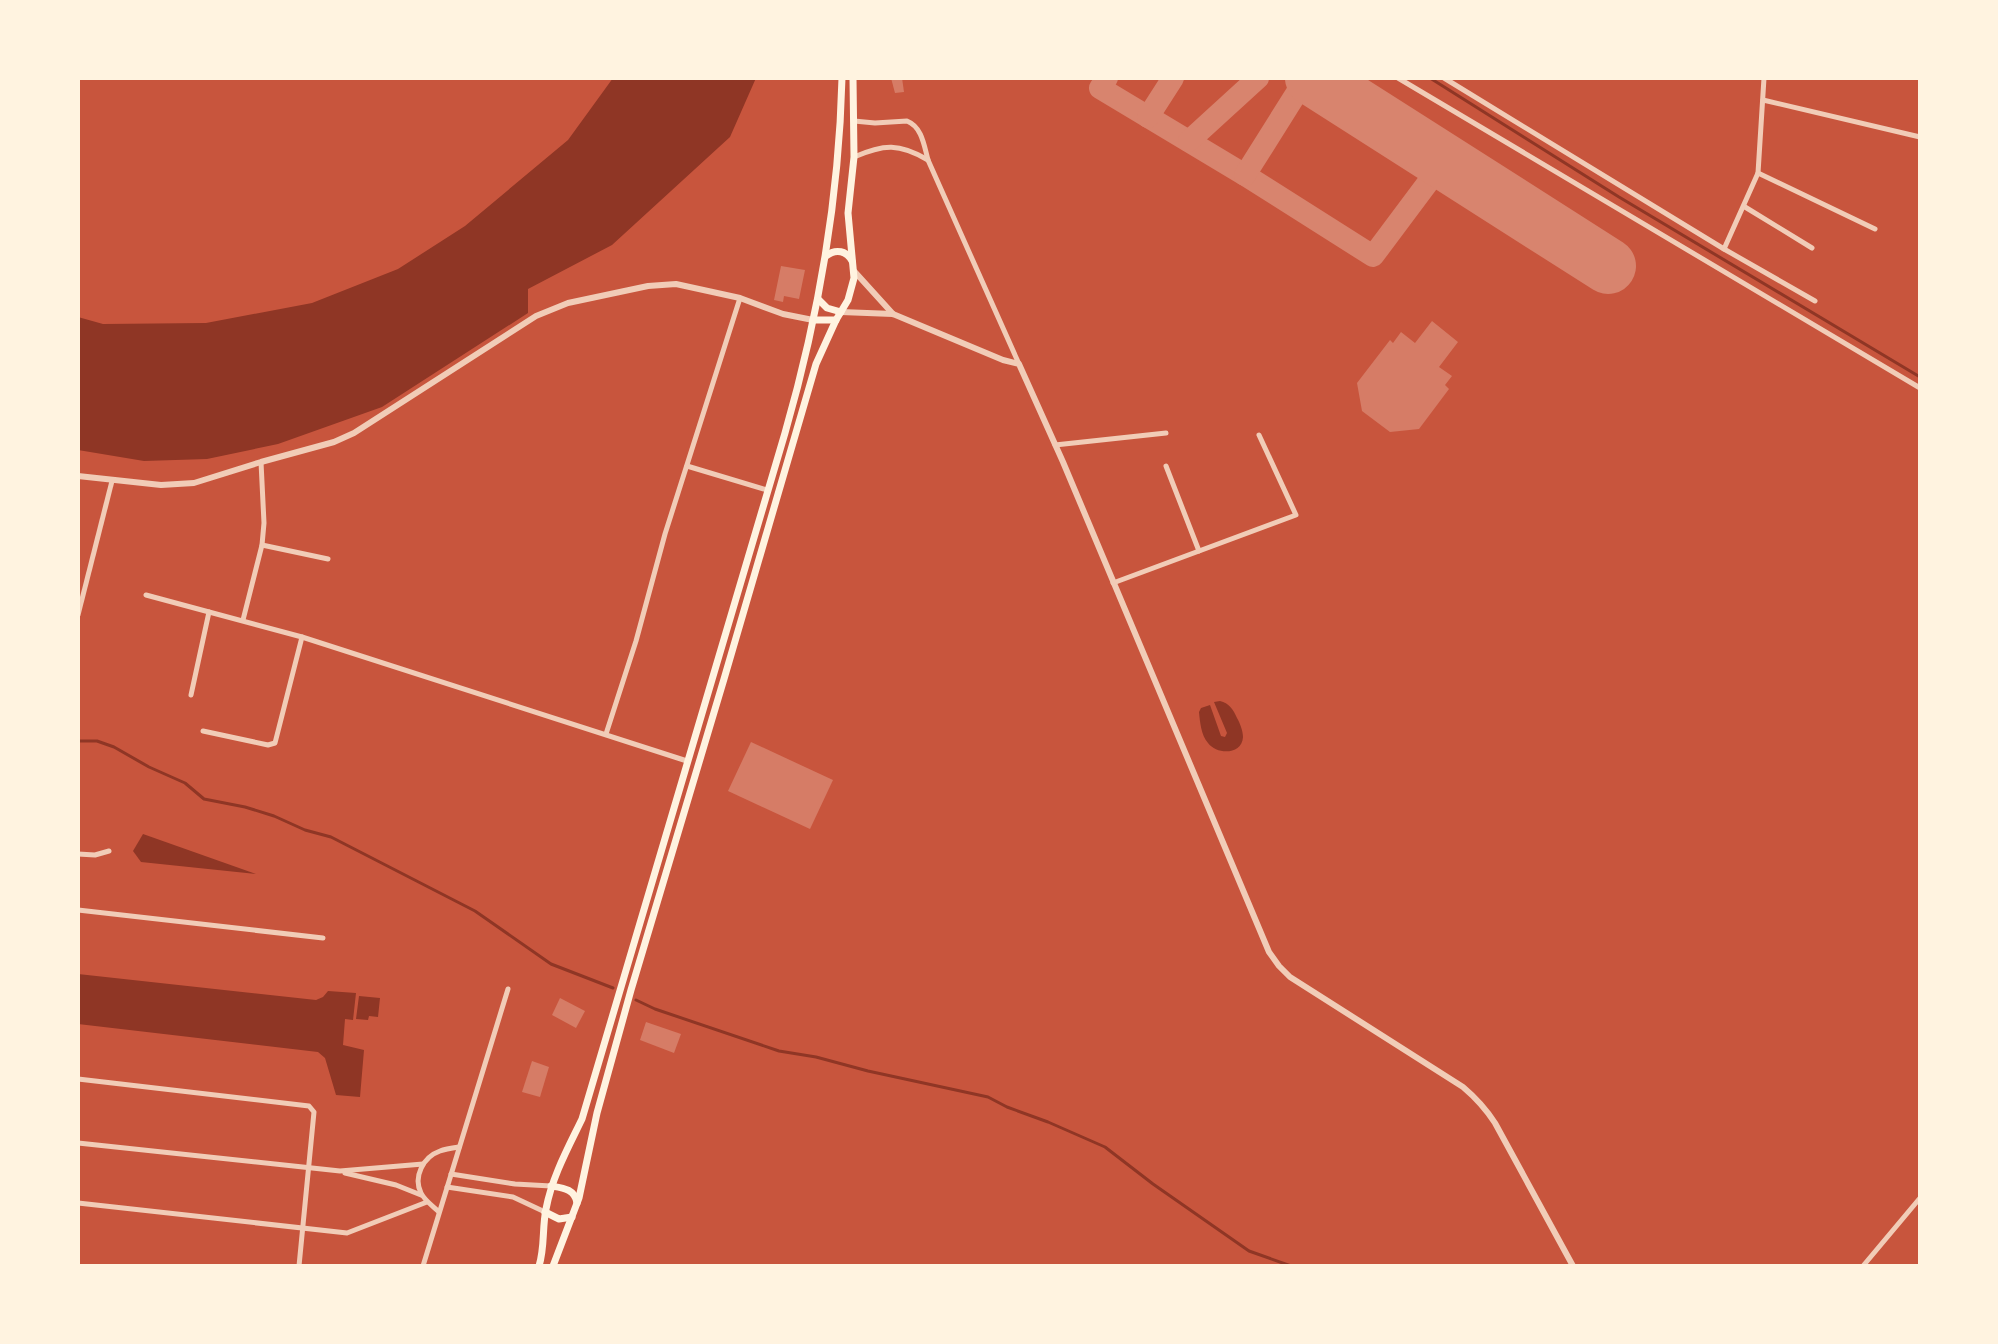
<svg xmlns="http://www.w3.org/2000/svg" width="1998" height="1344" font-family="Signika,sans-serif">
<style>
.water{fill:#8f3625}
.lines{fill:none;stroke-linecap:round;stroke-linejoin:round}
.stream{stroke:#8f3625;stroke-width:3}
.taxiway{stroke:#d8846e;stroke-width:22}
.runway{stroke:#d8846e;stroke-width:56}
.building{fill:#d67c66}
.minor{stroke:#f1ccb7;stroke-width:5}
.tertiary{stroke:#f1ccb7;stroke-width:6}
.secondary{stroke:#fff3e0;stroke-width:7}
</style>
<rect width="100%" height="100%" fill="#c8553d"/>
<g class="water">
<polygon points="613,78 756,78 730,137 612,245 528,289 528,313 382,407 278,444 207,459 144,461 78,450 78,317 103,324 206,323 312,303 398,269 465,226 568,140"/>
<path d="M1220,701C1229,703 1233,709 1237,718C1240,723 1243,731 1243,737C1242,755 1217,755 1208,743C1201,735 1200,722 1199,712L1201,708L1210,705L1221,736L1225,737L1227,733L1214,702Z"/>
<polygon points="143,834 256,874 141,862 133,851"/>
<polygon points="78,974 316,1000 323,997 328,991 356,993 353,1020 345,1019 343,1045 364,1050 360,1097 336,1095 325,1058 318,1052 78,1024"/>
<polygon points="359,996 380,998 378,1017 369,1016 368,1020 356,1019"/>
</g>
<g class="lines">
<g class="stream">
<polyline points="1430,78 1619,197 1920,377"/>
<polyline points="78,741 97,741 114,747 149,767 185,783 204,799 245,807 274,816 305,830 331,837 475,911 551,964 613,988"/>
<polyline points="636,1000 655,1009 779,1051 816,1057 868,1071 988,1097 1007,1107 1048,1122 1105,1147 1153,1184 1249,1251 1291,1266"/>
</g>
<g class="taxiway">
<polyline points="1107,78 1100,88 1245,175 1373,256 1444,161"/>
<polyline points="1148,117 1173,78"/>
<polyline points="1189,141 1258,78"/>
<polyline points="1245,175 1306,78"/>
</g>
<polyline class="runway" points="1313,78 1608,266"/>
</g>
<g class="building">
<polygon points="891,78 902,78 904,92 895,93"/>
<polygon points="781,266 805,270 799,299 784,296 783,302 774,300"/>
<polygon points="1432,321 1458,342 1439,367 1452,376 1445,385 1449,389 1419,429 1390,432 1362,411 1357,383 1390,340 1393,343 1401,332 1415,343"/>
<polygon points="751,742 833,780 810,829 728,791"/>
<polygon points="560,998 585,1011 576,1028 552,1015"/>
<polygon points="646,1022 681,1034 674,1053 640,1040"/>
<polygon points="532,1061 549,1067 540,1097 522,1092"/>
</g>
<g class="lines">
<g class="minor">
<polyline points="1398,78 1920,388"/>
<polyline points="1444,78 1724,249 1815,301"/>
<polyline points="1763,100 1920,137"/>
<path d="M854,121L875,123L907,121C922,127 924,145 928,160L1019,364"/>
<path d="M854,157C884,144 899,143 928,160"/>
<polyline points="1758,173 1875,229"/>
<polyline points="1745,207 1812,248"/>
<polyline points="1724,249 1758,173 1764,78"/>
<polyline points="1055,445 1166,433"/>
<polyline points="687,466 767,490"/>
<polyline points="1166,466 1199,551"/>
<polyline points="262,545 328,559"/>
<polyline points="1113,583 1296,515 1259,435"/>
<polyline points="146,595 302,637 687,761"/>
<polyline points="78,615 112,481"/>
<polyline points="243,620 262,545 264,523 261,462"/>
<polyline points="191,695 209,612"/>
<polyline points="203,731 268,745 275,743 302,637"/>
<polyline points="606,734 636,641 665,534 740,298"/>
<polyline points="78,854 95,855 109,851"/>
<polyline points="78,910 323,938"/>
<polyline points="78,1079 309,1106 314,1112 299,1266"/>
<polyline points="78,1143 340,1171 423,1164"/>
<polyline points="345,1173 396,1185 421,1195"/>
<polyline points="451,1174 515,1184 551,1186"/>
<polyline points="447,1187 513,1197 545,1212"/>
<polyline points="78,1203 347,1233 427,1202"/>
<path d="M439,1212C433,1206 425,1201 421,1193C413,1177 423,1157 440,1151C445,1149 452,1148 459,1147"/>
<polyline points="423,1266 508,989"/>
<polyline points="1863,1266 1920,1198"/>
</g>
<g class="tertiary">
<polyline points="854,271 893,314"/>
<path d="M841,312L893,314L1003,360L1019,364L1063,462L1269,952L1279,966L1290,977L1463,1087C1476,1098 1486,1109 1495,1123L1573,1266"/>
<polyline points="78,476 161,485 194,483 261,462 334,442 354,433 536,316 568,303 648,286 676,284 740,298 783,314 813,320"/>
</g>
<g class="secondary">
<path d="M826,256C836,248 847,251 852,261"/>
<polyline points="818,299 827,308 841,312"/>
<polyline points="813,320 836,320"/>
<path d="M551,1186C563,1188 575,1189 577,1203"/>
<polyline points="545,1212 559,1219 572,1217"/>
<path d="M539,1266C545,1247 542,1228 546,1209C552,1177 568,1148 582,1119L785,433C819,315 839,201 842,78"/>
<polyline points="553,1266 579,1198 597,1113 631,990 724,679 816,364 836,320 848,300 854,278 848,213 854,157 853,78"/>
</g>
</g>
<rect width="1998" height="1344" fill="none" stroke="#fff3e0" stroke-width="160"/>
</svg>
